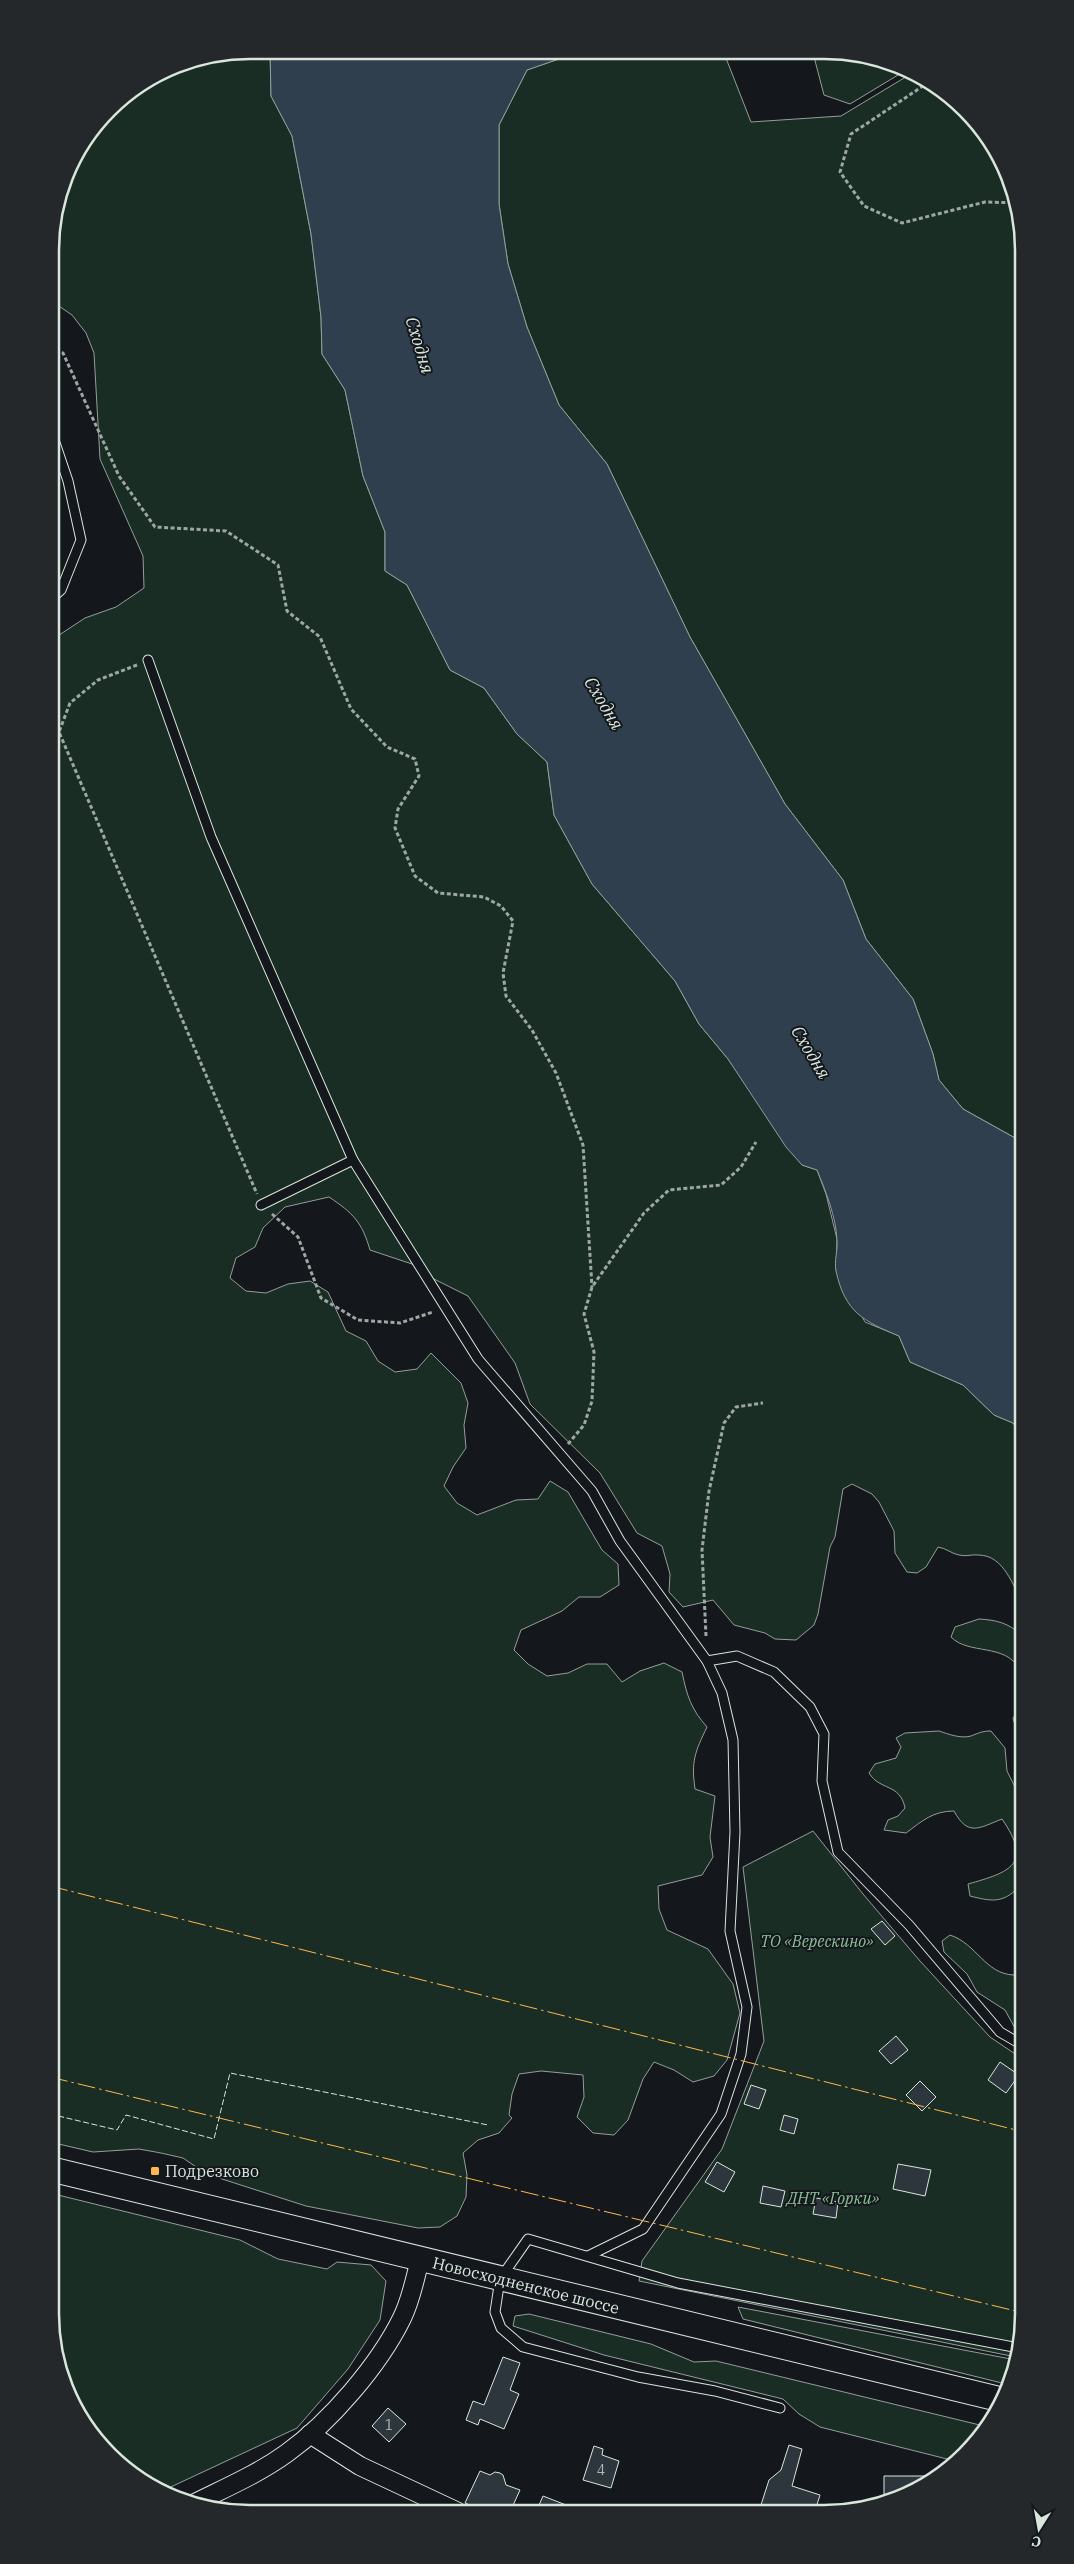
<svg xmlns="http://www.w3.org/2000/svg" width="1074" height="2564" font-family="'IBM Plex Serif',serif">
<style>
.green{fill:#1a2d24;stroke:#939e99}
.water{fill:#2f3f4d;stroke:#939e99}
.building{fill:#2c363c;stroke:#d8e6dc}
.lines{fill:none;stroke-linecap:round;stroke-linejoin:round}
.lane-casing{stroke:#d8e6dc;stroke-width:11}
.street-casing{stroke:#d8e6dc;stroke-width:20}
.secondary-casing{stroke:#d8e6dc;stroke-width:26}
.path{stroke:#9da8a2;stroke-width:3;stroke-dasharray:4 2.5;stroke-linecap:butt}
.lane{stroke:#14181c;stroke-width:9}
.street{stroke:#14181c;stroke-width:18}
.secondary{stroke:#14181c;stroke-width:24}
.fence{stroke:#d8e6dc;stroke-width:1;stroke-dasharray:6 2.5;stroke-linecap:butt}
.power{stroke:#ffb74d;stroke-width:1;stroke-dasharray:18 4 2.5 4;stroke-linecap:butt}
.poi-dot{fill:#ffb74d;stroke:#14181c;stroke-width:2}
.labels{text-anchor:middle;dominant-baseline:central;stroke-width:4;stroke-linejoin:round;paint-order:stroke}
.number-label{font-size:14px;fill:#adbab4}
.park-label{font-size:16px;font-style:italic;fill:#8ac095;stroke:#14181c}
.poi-label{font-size:16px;fill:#d8e6dc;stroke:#14181c;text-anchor:start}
.street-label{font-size:16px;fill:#d8e6dc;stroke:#14181c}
.water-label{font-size:18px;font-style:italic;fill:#d8e6dc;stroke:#14181c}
.rim{fill:none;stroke:#d8e6dc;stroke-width:2.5}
</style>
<rect width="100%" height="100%" fill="#14181c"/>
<g class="green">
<path d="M250,50H270L271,96L292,136L311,234L321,317L322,354L345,390L363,476L385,532V571L407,585L450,670L484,688L517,734L547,762L554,815L592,884L675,981L699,1024L728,1059L802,1165L817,1170L826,1194L837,1239L836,1270L865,1322L899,1336L910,1362L963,1385L994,1415L1013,1423L1024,1438V1604C1012,1586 1005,1556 979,1555C972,1554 966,1557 959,1555C952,1554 946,1548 938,1547L926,1567L917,1573L907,1572L895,1553L894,1531L879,1502L872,1494L852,1484L843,1489L835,1537L830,1547L818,1614L814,1625L796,1640L775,1639L765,1633L734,1625L713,1600L683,1607L669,1592L670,1574L662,1546L637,1533L600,1473L530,1404L515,1363L468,1296L430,1277L412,1264L370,1250C362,1222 353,1213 329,1197L285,1207L263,1228L255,1247L236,1258L230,1278L246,1291L266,1293L288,1284L310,1281L328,1292L346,1331L366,1341L378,1361L395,1372L417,1369L431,1353L461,1383L468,1403L464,1425L466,1448L453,1467L444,1486L457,1503L477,1515L516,1500L538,1499L550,1481L568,1492L602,1550L618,1564L619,1585L600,1597H579L562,1611L521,1630L514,1650L528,1664L547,1676L568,1673L587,1664H607L622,1682L640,1671L664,1663L682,1672C687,1696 691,1709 707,1727C695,1752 691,1761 695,1789L715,1796L710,1837L713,1857L702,1875L658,1886L659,1909L667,1930L708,1949L733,1984L740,2013L727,2060L714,2076L693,2082L674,2070L654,2062L643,2079L628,2120L614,2135L593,2133L577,2117L584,2097L583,2075L541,2071L519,2074L512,2094L509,2115L512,2118L499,2133L478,2140L463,2153L467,2175L466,2197L457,2216L440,2227L418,2228L306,2206L222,2179L202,2171L183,2158L161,2153L139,2149L93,2152L50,2142V641L85,618L116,607L144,588L143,556L100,459L94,353L86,333L72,315L50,300V237L71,161L118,100L174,65Z"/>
<polygon points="579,52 724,53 751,122 841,116 914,72 965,108 997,150 1017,199 1024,250 1024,1143 963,1109 939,1080 933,1054 913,999 866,939 843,880 785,804 690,637 607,464 559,405 527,327 508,264 499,204 499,125 527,70"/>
<polygon points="813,53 863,54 908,69 850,104 824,95"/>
<path d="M979,1619C996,1620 1009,1623 1021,1635L1024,1631V1692C1022,1685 1022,1675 1019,1669C1006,1643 968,1655 951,1637L955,1627Z"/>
<polygon points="1024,1704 1024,1737 1016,1729 1013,1718"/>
<path d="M939,1731C948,1734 961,1739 971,1736C979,1733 982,1731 991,1731L1005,1748L1007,1771L1024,1805V1892L1018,1888C1002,1904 990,1901 970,1896L968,1884C1011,1872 1033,1864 1002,1819C979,1828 968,1837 954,1811C933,1811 922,1821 906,1833L884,1830L888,1820L898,1816L905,1808C900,1783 880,1791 869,1773L875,1764L896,1758L901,1747L896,1738L905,1733Z"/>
<polygon points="813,1831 863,1894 920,1961 990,2037 1024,2060 1024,2327 1016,2357 639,2281 642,2261 722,2149 764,2041 743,1867"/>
<path d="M950,1935C977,1944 985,1974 1014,1975L1019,1966L1024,1964V2037L1016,2030L1005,2010L977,1992L967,1974L944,1952L942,1941Z"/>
<polygon points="50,2193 240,2240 278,2259 327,2269 337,2262 371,2265 386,2281 380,2320 348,2369 297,2428 160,2492 109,2456 77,2414 57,2365 50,2314"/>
<polygon points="738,2307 1016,2360 1010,2385 743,2319"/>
<polygon points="529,2314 651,2344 694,2362 716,2361 988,2427 982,2436 956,2461 951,2460 820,2427 799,2414 783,2399 604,2355 513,2326 515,2316"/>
</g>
<path class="water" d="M270,50L579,52L527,70L499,125V204L508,264L527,327L559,405L607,464L690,637L785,804L843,880L866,939L913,999L933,1054L939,1080L963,1109L1024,1143V1438L1013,1423L994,1415L963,1385L910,1362L899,1336C863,1321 845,1312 836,1271C834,1261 838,1250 837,1240C836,1217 826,1192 817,1170L802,1165L786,1147L728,1059L699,1024L675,981L592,884L554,815L547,762L517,734L484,688L450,670L407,585L385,571V532L363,476L345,390L322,354L321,317L311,234L292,136L271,96Z"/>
<g class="building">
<polygon points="863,54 887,62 862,60"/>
<polygon points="882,1921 895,1936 885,1945 871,1929"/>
<polygon points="896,2036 908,2050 891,2064 879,2051"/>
<polygon points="1000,2062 1019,2075 1006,2093 988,2080"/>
<polygon points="920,2081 936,2097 922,2111 906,2095"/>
<polygon points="751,2085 766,2090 759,2109 744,2104"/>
<polygon points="784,2115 798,2119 794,2134 780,2130"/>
<polygon points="717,2162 735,2172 724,2192 705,2182"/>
<polygon points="898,2164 931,2170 925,2196 893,2189"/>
<polygon points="763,2186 785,2191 781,2207 760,2203"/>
<polygon points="816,2198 838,2202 836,2218 813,2214"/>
<polygon points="503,2357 520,2363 510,2390 519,2394 504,2429 480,2419 478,2425 466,2420 473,2401 484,2405"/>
<polygon points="388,2408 406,2424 389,2442 372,2426"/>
<polygon points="789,2445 802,2449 792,2486 820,2495 814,2514 776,2514 760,2508 769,2480 781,2470"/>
<polygon points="594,2446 603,2449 602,2455 619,2461 611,2488 583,2480"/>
<polygon points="480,2471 490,2475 495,2472 500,2473 503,2475 506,2485 520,2490 510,2512 486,2512 465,2503"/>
<polygon points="884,2476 938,2476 938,2477 884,2504"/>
<polygon points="543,2496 584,2512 536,2512"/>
</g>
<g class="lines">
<defs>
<g id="lane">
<polyline points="50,600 61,590 81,540 68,481 50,428"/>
<polyline points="148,660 211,837 353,1160 478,1359 592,1491 620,1541 707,1661 722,1693 733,1740 735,1832 730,1931 747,2007 741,2054 721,2114 643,2229 588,2256"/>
<polyline points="261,1205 353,1160"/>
<polyline points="707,1661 737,1656 774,1672 810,1707 824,1734 822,1781 838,1852 909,1925 1000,2032 1024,2046"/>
<polyline points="780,2408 715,2391 638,2377 523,2347 501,2328 495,2312 500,2279 528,2239 678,2283 1019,2348"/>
</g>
<g id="street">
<polyline points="310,2434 360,2466 458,2512"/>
<path d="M193,2504C225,2488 258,2474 287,2453C330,2422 379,2365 402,2318C411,2300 415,2279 420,2259"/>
</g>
<polyline id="secondary" points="50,2169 1003,2400"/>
</defs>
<use href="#lane" class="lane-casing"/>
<use href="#street" class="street-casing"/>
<use href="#secondary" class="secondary-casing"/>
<g class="path">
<polyline points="929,82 851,134 840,172 864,206 902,223 985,202 1018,203"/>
<polyline points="50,347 63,353 119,476 155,527 226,531 278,565 287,611 320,637 351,709 387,747 415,759 419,776 398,809 395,828 415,876 438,893 484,897 501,906 513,921 503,973 506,996 532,1030 556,1073 583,1145 592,1287"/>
<polyline points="137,665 98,680 70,703 59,732 257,1194"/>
<polyline points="272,1214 298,1237 321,1298 358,1320 400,1323 433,1312"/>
<polyline points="568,1444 584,1425 592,1401 594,1352 584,1314 592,1287 644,1213 669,1190 721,1185 741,1167 756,1142"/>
<polyline points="706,1636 702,1550 709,1491 724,1423 736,1407 763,1403"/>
</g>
<use href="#lane" class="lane"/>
<use href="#street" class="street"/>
<use href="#secondary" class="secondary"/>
<polyline class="fence" points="50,2114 117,2130 126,2115 214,2139 230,2073 488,2125"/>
<g class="power">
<polyline points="50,1886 1024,2132"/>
<polyline points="50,2077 1024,2313"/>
</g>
</g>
<rect class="poi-dot" x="150" y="2166" width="10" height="10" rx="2.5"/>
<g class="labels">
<g class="number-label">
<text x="389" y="2425">1</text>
<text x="601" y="2470">4</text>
</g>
<g class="park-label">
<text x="817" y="1941">ТО «Верескино»</text>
<text x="833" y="2198">ДНТ «Горки»</text>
</g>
<g class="poi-label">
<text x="165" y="2171">Подрезково</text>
</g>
<g class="street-label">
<text transform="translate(526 2285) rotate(14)">Новосходненское шоссе</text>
</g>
<g class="water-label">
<text transform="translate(420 345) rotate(73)">Сходня</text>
<text transform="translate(604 703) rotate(59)">Сходня</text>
<text transform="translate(811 1052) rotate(59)">Сходня</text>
</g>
</g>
<path d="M0 0H1074V2564H0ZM250 59H824A191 191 0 0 1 1015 250V2314A191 191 0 0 1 824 2505H250A191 191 0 0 1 59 2314V250A191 191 0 0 1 250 59Z" fill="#24282b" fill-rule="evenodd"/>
<path class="rim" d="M250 59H824A191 191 0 0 1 1015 250V2314A191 191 0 0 1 824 2505H250A191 191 0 0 1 59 2314V250A191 191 0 0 1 250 59Z"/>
<g transform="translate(1039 2529) rotate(191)" stroke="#14181c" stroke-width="4" paint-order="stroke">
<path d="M0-4L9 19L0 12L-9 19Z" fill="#d8e6dc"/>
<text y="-8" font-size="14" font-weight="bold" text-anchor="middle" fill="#d8e6dc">С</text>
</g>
</svg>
